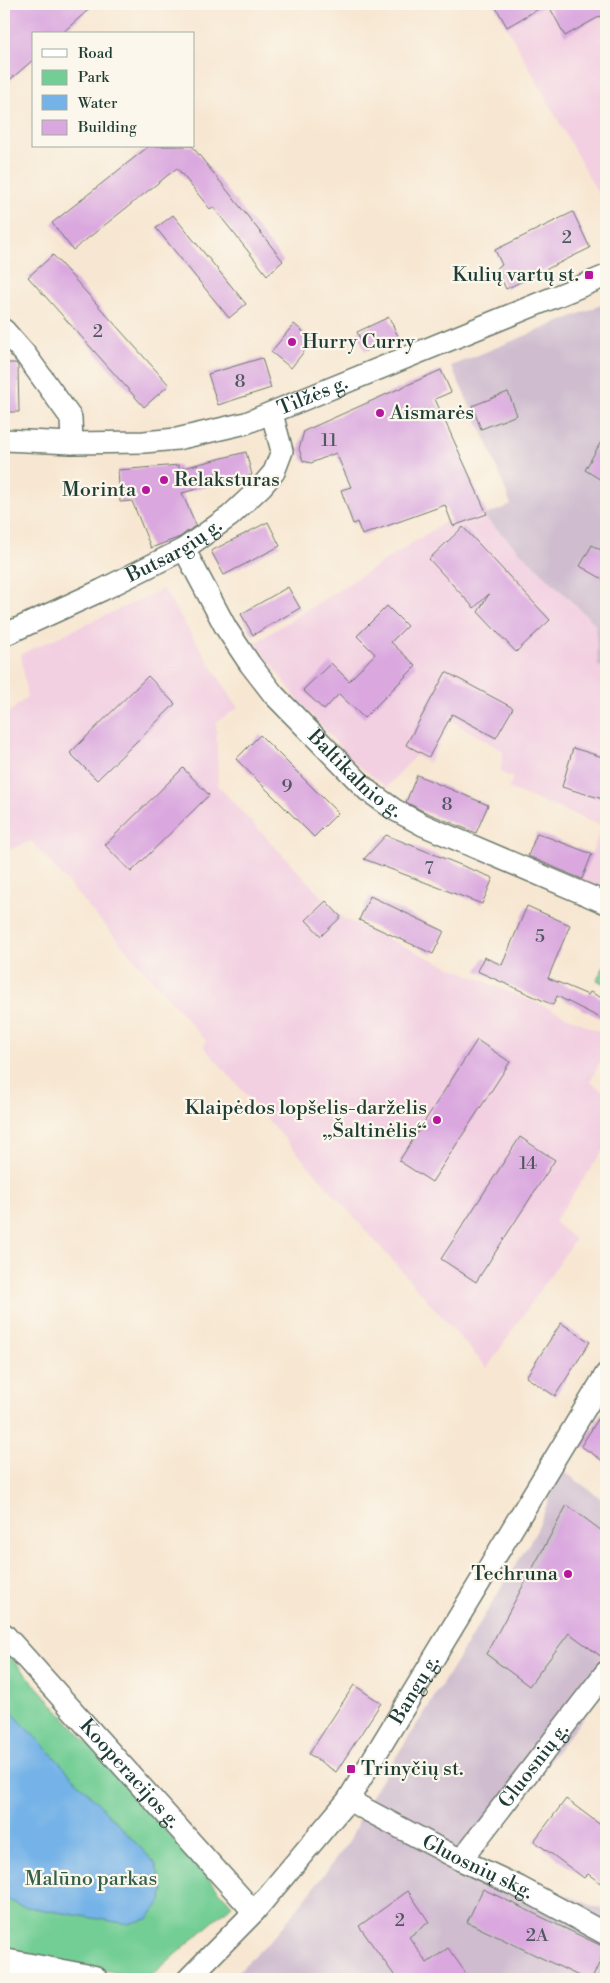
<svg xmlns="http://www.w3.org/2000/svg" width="610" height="1983" font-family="'Libre Bodoni',serif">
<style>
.built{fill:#f2cfe1}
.industrial{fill:#cfbdcf}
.green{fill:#73ce95;stroke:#498664}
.water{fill:#75b2e7;stroke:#4a788e}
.building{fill:#daa8df}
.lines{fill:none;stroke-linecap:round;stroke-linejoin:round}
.minor-casing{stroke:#6b786b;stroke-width:24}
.major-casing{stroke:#6b786b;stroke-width:29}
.minor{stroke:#fff;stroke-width:21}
.major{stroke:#fff;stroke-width:26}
.poi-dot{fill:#b5179e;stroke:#fbf7ec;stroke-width:2}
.labels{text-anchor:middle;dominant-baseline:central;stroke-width:4.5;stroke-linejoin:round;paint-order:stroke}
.number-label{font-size:18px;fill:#4e585f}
.poi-label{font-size:20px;fill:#1f3d34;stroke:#fbf7ec;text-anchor:end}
.street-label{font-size:20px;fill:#1f3d34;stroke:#fbf7ec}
.park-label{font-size:20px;fill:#34614c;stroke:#fbf7ec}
</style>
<rect width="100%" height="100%" fill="#fbf7ec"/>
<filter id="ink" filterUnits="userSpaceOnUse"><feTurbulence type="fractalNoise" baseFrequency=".02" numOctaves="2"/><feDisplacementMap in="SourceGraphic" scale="10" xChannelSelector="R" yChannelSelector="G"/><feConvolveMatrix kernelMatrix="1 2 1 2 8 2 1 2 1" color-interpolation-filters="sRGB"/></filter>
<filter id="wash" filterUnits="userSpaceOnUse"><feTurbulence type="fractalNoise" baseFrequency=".0096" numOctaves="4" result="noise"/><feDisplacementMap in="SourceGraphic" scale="20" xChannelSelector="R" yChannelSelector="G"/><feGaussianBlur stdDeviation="1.12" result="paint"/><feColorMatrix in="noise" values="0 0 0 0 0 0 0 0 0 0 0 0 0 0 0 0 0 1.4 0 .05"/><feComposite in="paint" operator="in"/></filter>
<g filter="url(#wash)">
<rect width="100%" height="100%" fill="#f7e7d2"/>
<g class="built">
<polygon points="494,4 606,4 606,208 507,27"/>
<polygon points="469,512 472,520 483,516 595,624 598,666 606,668 606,893 580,884 602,826 508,788 513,778 500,772 503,751 452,721 429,763 415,756 387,787 355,763 298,700 255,643 450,519"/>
<polygon points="163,589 238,708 216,722 218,786 326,901 306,920 321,935 341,917 431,959 551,1009 606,1035 606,1050 590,1082 606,1093 606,1146 554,1222 575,1239 487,1368 204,1047 206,1041 31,841 4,852 4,717 27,697 21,654"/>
</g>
<g class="industrial">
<polygon points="606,303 606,668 598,666 595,624 483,516 511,505 488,444 451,366"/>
<polygon points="561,1469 606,1502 606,1689 473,1858 606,1911 606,1979 230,1979 275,1936 312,1890 348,1843 371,1796 428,1707 536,1532"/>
</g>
<g class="green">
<polygon points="606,962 606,985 597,980"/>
<polygon points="4,1650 232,1905 153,1974 140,1977 4,1951"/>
</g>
<polygon class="water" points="4,1704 155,1863 164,1891 160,1903 148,1919 128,1924 21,1906 4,1898"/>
<g id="blocks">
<g class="building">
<polygon points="4,4 95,4 61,34 34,34 34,59 4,85"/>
<polygon points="494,4 547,4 507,27"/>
<polygon points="548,4 606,4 606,13 565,36"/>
<polygon points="149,146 192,146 283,261 267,275 213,207 210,209 177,168 73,250 52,223"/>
<polygon points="573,212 590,248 506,289 496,268 502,265 495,250"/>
<polygon points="173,215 246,304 229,318 156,228"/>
<polygon points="53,255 169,385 144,407 28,277"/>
<polygon points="389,317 398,336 365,351 357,332"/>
<polygon points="294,324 313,340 291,368 271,352"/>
<polygon points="262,358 271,388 218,405 208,374"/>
<polygon points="4,363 16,363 18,366 19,412 4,412"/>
<polygon points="441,370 451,392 435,399 487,514 453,526 445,505 362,535 357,522 353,524 341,490 351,487 336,453 311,463 303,461 299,449 304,431"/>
<polygon points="508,392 517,415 481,429 472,406"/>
<polygon points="606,433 606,483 585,470"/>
<polygon points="246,452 252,475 182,493 196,525 180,537 151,548 132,501 120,502 118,470 179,465 179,469"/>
<polygon points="268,522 280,546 224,575 211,551"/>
<polygon points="463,527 550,620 516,652 478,612 489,594 474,608 429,559"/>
<polygon points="592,545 606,553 606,581 580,566"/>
<polygon points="288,587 300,608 253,635 241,614"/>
<polygon points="387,606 407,626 391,642 416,666 364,718 339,694 324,710 303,690 331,663 349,681 375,654 357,636"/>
<polygon points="446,672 513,708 496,738 452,714 429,757 406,745"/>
<polygon points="148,676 175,704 97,780 70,753"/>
<polygon points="260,735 338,813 314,837 236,759"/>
<polygon points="573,748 606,758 606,800 562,787"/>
<polygon points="183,768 209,795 131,872 105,845"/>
<polygon points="417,775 488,805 476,833 423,811 406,802"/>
<polygon points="537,833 592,854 582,879 528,856"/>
<polygon points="386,835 493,878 482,904 364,859"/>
<polygon points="370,896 444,931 433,954 359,920"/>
<polygon points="326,901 341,917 321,936 306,920"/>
<polygon points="527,906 570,925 548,978 588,995 590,992 606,1000 606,1021 557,996 553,1005 477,971 484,957 502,965"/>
<polygon points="477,1040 510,1062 432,1182 399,1161"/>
<polygon points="520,1137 555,1160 476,1282 441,1259"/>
<polygon points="561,1323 590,1342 555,1396 526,1377"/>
<polygon points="606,1407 606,1463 581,1446"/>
<polygon points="567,1505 606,1534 606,1660 569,1633 529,1686 486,1654"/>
<polygon points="354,1685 381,1703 336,1772 309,1754"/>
<polygon points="566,1799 606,1829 606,1887 588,1874 584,1878 534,1841"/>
<polygon points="483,1889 606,1948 592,1979 585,1979 467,1922"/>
<polygon points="408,1891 429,1922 409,1937 427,1963 448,1948 470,1979 397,1979 359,1926"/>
</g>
</g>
</g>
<g filter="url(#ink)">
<use href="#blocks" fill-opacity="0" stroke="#6b786b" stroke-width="1"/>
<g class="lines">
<defs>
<g id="minor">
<polyline points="4,330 25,354 71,418 72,443"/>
<path id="s1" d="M4,440L72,443L144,442L177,439L246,423L606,276"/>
<path id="s2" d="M184,549L226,628L250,664L274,695L368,791L395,810L423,825L606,903"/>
<path id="s3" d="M4,635L102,590L184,549L230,516L262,486L274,472L282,451L272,414"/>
<path id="s4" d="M4,1634L254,1912"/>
<path id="s5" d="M348,1800L461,1860L519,1887L606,1934"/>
<path id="s6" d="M461,1860L606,1672"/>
<path id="s7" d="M188,1979L254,1912L348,1800L606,1374"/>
</g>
<polyline id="major" points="4,1962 94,1979"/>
</defs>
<use href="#minor" class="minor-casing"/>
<use href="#major" class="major-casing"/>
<use href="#minor" class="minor"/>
<use href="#major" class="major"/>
</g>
</g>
<g class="poi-dot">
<rect x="584" y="270" width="10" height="10" rx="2.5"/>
<circle cx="292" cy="342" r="5"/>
<circle cx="380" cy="413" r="5"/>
<circle cx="164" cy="480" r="5"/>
<circle cx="146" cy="490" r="5"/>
<circle cx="437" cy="1120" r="5"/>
<circle cx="568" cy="1574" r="5"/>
<rect x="346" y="1764" width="10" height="10" rx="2.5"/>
</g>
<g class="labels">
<g class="number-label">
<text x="567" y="237">2</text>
<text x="98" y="331">2</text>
<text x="240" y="381">8</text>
<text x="329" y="440">11</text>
<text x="287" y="786">9</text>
<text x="447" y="804">8</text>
<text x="429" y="868">7</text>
<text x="540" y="936">5</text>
<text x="528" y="1163">14</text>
<text x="400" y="1920">2</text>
<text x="537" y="1935">2A</text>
</g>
<g class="poi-label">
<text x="579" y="275">Kulių vartų st.</text>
<text x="302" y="342" text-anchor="start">Hurry Curry</text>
<text x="390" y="413" text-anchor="start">Aismarės</text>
<text x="174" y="480" text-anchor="start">Relaksturas</text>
<text x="136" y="490">Morinta</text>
<text x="427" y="1108">Klaipėdos lopšelis-darželis<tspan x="427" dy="23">„Šaltinėlis“</tspan></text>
<text x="558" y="1574">Techruna</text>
<text x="361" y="1769" text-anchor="start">Trinyčių st.</text>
</g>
<g class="street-label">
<text stroke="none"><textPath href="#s1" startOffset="316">Tilžės g.</textPath></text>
<text stroke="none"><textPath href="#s3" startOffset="190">Butsargių g.</textPath></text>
<text stroke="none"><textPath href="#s2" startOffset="285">Baltikalnio g.</textPath></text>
<text stroke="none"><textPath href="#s7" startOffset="369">Bangų g.</textPath></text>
<text stroke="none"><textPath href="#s6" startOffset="119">Gluosnių g.</textPath></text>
<text stroke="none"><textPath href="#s4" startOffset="188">Kooperacijos g.</textPath></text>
<text stroke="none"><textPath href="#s5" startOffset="146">Gluosnių skg.</textPath></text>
</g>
<g class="park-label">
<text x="91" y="1879">Malūno parkas</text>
</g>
</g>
<rect width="610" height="1983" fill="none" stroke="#fbf7ec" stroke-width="20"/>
<rect x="32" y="32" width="162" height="115" fill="#fbf7ec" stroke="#a3ada2"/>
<rect x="42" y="49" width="25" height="8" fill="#ffffff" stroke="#a3ada2"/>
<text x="78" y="58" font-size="15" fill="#1f3d34">Road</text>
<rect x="42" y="70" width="25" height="15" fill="#73ce95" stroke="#a3ada2"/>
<text x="78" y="82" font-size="15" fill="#1f3d34">Park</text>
<rect x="42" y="95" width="25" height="15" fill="#75b2e7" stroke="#a3ada2"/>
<text x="78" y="108" font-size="15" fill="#1f3d34">Water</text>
<rect x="42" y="120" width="25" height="15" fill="#daa8df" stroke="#a3ada2"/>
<text x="78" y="132" font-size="15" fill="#1f3d34">Building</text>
</svg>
